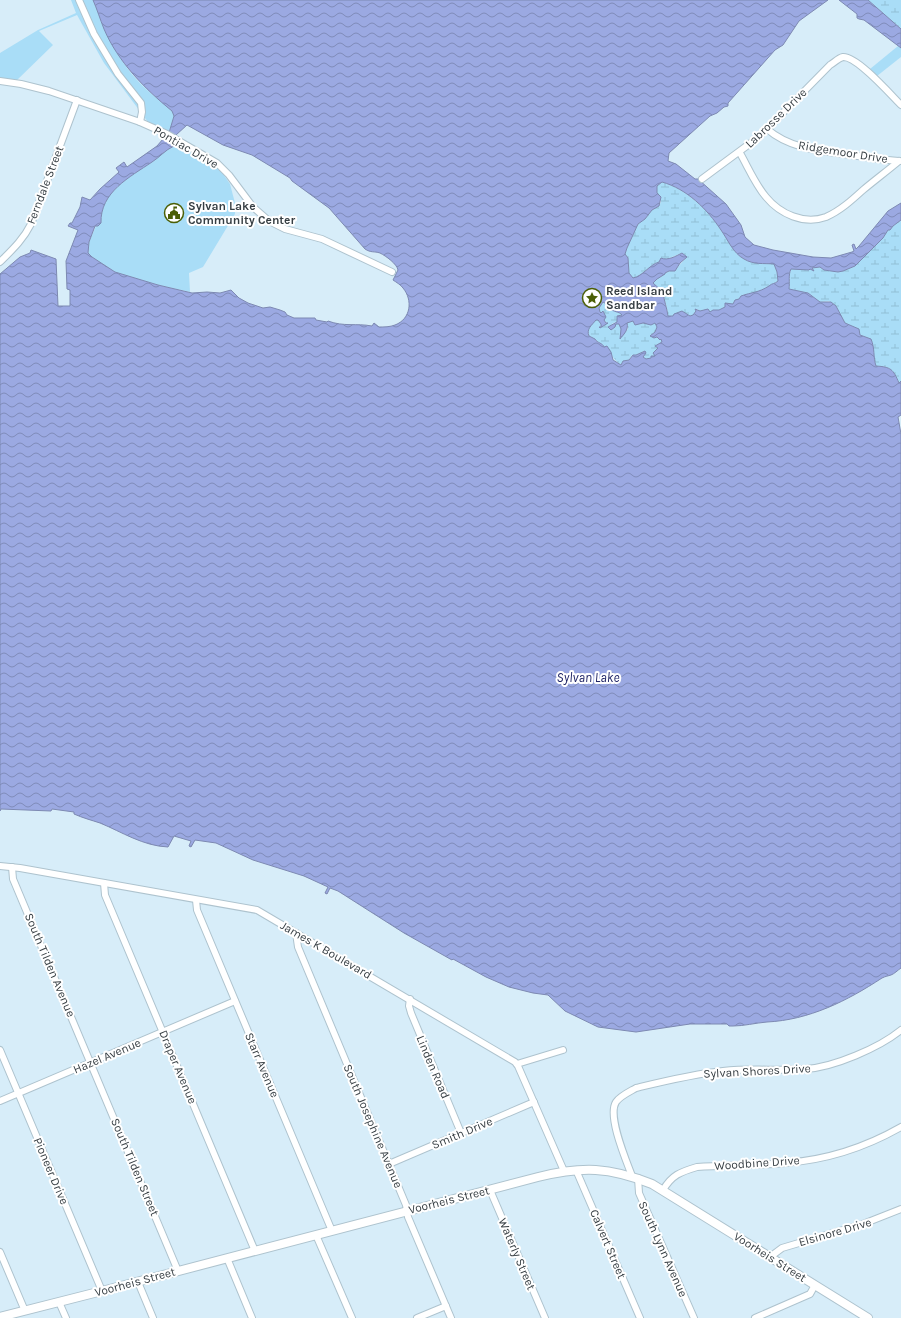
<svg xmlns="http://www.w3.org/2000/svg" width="901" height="1318" font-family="Karla,sans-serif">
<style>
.wetland{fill:url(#wetland-marsh)}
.park{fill:#a9ddf7}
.water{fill:url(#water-waves);stroke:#7d89b2;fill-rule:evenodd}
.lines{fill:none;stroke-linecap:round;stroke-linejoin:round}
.street-casing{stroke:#aec3ce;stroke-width:8}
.secondary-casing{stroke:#aec3ce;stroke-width:10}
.street{stroke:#fff;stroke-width:6}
.secondary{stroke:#fff;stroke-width:8}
.labels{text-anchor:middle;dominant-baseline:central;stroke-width:4;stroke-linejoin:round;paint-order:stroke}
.street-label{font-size:12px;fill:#363e43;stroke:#fff}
.poi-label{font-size:12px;font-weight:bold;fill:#363e43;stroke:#fff;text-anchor:start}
.water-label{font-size:13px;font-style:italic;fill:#1d2264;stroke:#fff}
</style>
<defs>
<pattern id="wetland-marsh" width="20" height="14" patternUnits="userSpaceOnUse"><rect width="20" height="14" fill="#a9ddf7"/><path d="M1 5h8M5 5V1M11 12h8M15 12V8" fill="none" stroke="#92bfd5"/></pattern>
<pattern id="water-waves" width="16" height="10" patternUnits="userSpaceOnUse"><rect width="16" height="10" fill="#9ba9e2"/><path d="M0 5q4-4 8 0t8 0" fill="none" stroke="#7f8bb9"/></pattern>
</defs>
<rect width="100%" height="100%" fill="#d7edf9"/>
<g class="wetland">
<polygon points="868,0 901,0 901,29"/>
<path d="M662,182C686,189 707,209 721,230C728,240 733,253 744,259C753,264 764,263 774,264L777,272L778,281L761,291L754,293L743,295L733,304L719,310H716L710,313L708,309L700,311L697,309L693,315L690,316L682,312L675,314L673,316H668C668,308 664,300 663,292L653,283L657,279L665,274V273L676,269L685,259V256L682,253L654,264L637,277L633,278L629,273L628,258L625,254L627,248L638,224L645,219L652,210L659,206L661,202L657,193V186Z"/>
<path d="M901,220V381L899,383C893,370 891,366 876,366C873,358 874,349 871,339L860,335L857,328L845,323L836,306L829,301L820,302L808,293L789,290C790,283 789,275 791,269H813L812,268L820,267L824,270L838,272L843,271L855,266L883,238L888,230H890L893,226Z"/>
<path d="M603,302L608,305V307C614,313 619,311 622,315L617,316V322L613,323L609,328L612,329L615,327L616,324H619L621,329V337L628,329L627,323L633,321L635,325L641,323L649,324L655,322L657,327L655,332L650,336L661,339L662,342L655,346L658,348L654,352L656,356L651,357V359H646L643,357L646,353L644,351L636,355H632L628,361L622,362V364H619C614,359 610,354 607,346L604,347L596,340L589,336C586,330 591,324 596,320L598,319L601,324L600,328L607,323L604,320V311L601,313L600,312L599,308Z"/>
</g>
<g class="park">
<path d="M71,0H93C105,29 117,59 139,82C150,94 163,102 174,113C176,121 169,126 170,132L148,122L104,63L77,15L39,31L53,45L16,81L0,78V53L38,30L76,13Z"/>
<polygon points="898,46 901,48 901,57 877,76 870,69"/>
<path d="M174,142L206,159L221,171L230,184L235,203V214L203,267L189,273L190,292L158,285L121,274L115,272L92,257L88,253L89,242L96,226L101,223C100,192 130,177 152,162C159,157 165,150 174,146Z"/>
</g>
<g class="water">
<path d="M93,0H828L799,21L783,45L775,50L728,103V106L724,107L717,113L710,116L669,153L668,161L676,164L695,179H698L726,204L741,225L745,237L754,245L773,250L813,257L831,258L852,252L854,251L852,245L854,244L856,249L859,246L888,211L901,203V220L893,226L890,230H888L883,238L855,266L843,271L838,272L824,270L820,267L812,268L814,271L810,269L809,270L791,269C788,275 790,282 789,289L808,293L820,302H831L836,306L845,323L859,329L860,335L871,339C875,348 873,357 876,366C891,367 893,369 899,383L901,381V415L898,417L901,434V968C898,970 894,974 891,975C888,976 886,976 882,978C847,1001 809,1020 767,1022C755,1023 744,1026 733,1026H729L727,1024H690L636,1032L598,1027L565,1011L548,995L533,993L509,987L486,977L453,959L452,960L404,933L338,891L330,888L327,894L325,893L328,887L304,876L253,860L216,843L195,840L191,847L189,846L191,841L174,836L168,847C143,846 122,832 100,823C91,820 83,818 74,814V812L52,809L51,811L1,809L0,811V274L20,257L30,253L31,250L56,259L58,306H70V290L67,289L66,261L78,230L68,226L70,223H72L80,207L82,197L90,200L100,189L119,172L116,168L124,162L127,167L157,146L163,139L168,136L174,116L172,111C145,89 118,62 104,29C100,19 97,9 93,0ZM187,125L223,145L252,155L290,178L292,181L329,208L365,249C371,253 374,251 380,253C386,256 397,264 398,270L393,280C396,282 401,285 403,288C413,300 411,319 395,325C390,327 384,327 379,327L374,323L372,326C356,323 344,327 328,321L327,322L316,320L315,318H294L287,315L285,312L280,310L270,307L263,308L248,303L239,298L231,290L220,293L207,292L192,293L158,285L115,272L92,257L88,253L89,242L95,226H98L101,223C100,192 130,177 152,162C160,157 165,150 174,146L173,140L176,135ZM662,182C687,189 707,209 721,230C728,240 733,253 744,259C754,265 763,263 774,264L777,272L778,281C775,284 772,283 769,286C758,293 752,292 741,296L739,299L735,300L733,304L725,303V307L719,310H713L710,312L708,309L700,311L695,309L696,311L693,315L690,316L682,311L674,314L673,316H668C667,308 664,301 663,292L653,283L657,279L665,274V273L669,271H675L680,263L687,257L682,253C676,256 668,261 661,258L659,262C649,265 643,276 633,278L629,273L628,258L625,254L627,248L638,224L645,219L652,210L659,206L661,197L657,193V186ZM603,302L608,305V307C614,313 619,311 622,315L617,316V322L608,327L611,330L615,327L616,324H619L621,329L620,339C623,335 629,330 627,323L633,321L635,325L643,323L651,325L655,323L657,327L655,332L650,336L654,338L657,337L660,340L661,339L662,342L655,346L658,348L653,353L655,356H651V358L646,359L643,357L646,353L645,351L636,355H633L629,360L623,361L621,365L613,360L611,352L607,346L604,347C603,343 597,343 595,339L589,336C586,329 592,325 596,320H598L601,324V327H599L600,328L608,323H606L604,320L606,317L603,311L601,313L600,312L599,308Z"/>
<polygon points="839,0 868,0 901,29 901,48 864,20 859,19 857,18 857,14"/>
</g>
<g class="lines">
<defs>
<g id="street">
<polyline points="79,0 94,34 118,74 141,103 142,112 140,122"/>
<polyline points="0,81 21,84 49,91 140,122 167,134 217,163 229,175 253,207 269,221 285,229 322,239 392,272"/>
<path d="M767,129C790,149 821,151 851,155C867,157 883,160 899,161"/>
<path d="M740,153C748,167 755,184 766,197C780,214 804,225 826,217C840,211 852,200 863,190C875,180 887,171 899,161"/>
<path d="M702,179L752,142L767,129L830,65C834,63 838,58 843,57C857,56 891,95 901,105"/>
<path d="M0,262C12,250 23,240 31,224L77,100"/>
<polyline points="0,866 20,868 257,910 515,1062 518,1066 564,1171"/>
<polyline points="12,867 13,879 178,1271"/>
<polyline points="104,883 105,895 255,1251"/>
<polyline points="196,900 197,910 332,1231"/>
<polyline points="296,933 298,947 406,1205 408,1217 451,1318"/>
<polyline points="410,999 409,1006 411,1013 461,1133"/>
<polyline points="0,1050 102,1291"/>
<polyline points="517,1064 563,1050"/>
<polyline points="0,1101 235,1001"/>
<polyline points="389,1164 534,1102"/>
<polyline points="576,1170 640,1318"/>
<path d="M632,1176C626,1160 607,1116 616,1102C620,1096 629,1092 636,1088C665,1081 693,1074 723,1071C750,1068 778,1071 806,1069C834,1067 879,1048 901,1030"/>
<polyline points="638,1178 639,1193 694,1318"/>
<polyline points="490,1190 545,1318"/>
<path d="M663,1190C672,1175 680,1172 697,1167C726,1165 756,1166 785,1163C826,1160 866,1147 901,1127"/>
<polyline points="316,1235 352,1318"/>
<polyline points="0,1252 25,1311"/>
<polyline points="770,1257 782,1248 863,1224 901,1209"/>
<polyline points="227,1258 252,1318"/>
<polyline points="138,1282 153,1318"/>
<polyline points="59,1302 66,1318"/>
<polyline points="417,1318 446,1306"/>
<polyline points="755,1318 810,1294 815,1285"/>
</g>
<path id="secondary" d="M0,1317L102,1291L538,1177C583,1166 609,1167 652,1184L868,1318"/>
</defs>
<use href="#street" class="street-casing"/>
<use href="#secondary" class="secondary-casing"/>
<use href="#street" class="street"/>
<use href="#secondary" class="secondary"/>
</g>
<defs>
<symbol id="civic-ring" viewBox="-11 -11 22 22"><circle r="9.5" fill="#fff" stroke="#4b5f06" stroke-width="1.5"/><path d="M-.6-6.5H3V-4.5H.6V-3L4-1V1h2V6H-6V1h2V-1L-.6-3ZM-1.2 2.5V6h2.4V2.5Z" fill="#4b5f06"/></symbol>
<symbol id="sight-ring" viewBox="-11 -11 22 22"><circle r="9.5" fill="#fff" stroke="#4b5f06" stroke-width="1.5"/><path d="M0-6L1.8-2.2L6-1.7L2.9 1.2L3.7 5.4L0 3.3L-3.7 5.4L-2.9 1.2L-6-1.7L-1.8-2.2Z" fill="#4b5f06"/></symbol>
</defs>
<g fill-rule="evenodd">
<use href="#civic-ring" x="163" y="202" width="22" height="22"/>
<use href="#sight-ring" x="581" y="287" width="22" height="22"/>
</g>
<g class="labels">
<g class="street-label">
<text transform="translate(776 118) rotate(-44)">Labrosse Drive</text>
<text transform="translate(186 147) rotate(30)">Pontiac Drive</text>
<text transform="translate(843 152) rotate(9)">Ridgemoor Drive</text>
<text transform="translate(45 185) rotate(-69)">Ferndale Street</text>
<text transform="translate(326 950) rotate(30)">James K Boulevard</text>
<text transform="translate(50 965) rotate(67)">South Tilden Avenue</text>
<text transform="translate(107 1056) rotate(-23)">Hazel Avenue</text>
<text transform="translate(262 1065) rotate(67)">Starr Avenue</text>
<text transform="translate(178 1067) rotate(67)">Draper Avenue</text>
<text transform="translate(433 1067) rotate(67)">Linden Road</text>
<text transform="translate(757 1071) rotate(-3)">Sylvan Shores Drive</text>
<text transform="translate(373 1126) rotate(67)">South Josephine Avenue</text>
<text transform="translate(462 1133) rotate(-23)">Smith Drive</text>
<text transform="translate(757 1163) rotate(-4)">Woodbine Drive</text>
<text transform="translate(135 1167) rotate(67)">South Tilden Street</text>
<text transform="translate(51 1171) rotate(67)">Pioneer Drive</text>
<text transform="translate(449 1200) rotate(-14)">Voorheis Street</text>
<text transform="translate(835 1232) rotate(-16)">Elsinore Drive</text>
<text transform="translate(608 1244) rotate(67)">Calvert Street</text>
<text transform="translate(663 1249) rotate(66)">South Lynn Avenue</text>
<text transform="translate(517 1254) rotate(67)">Waterly Street</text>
<text transform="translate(770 1257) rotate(32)">Voorheis Street</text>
<text transform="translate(135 1282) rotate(-15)">Voorheis Street</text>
</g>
<g class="poi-label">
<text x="188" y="206">Sylvan Lake<tspan x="188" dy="14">Community Center</tspan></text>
<text x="606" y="291">Reed Island<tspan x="606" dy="14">Sandbar</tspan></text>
</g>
<g class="water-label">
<text x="588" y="677">Sylvan Lake</text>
</g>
</g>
</svg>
